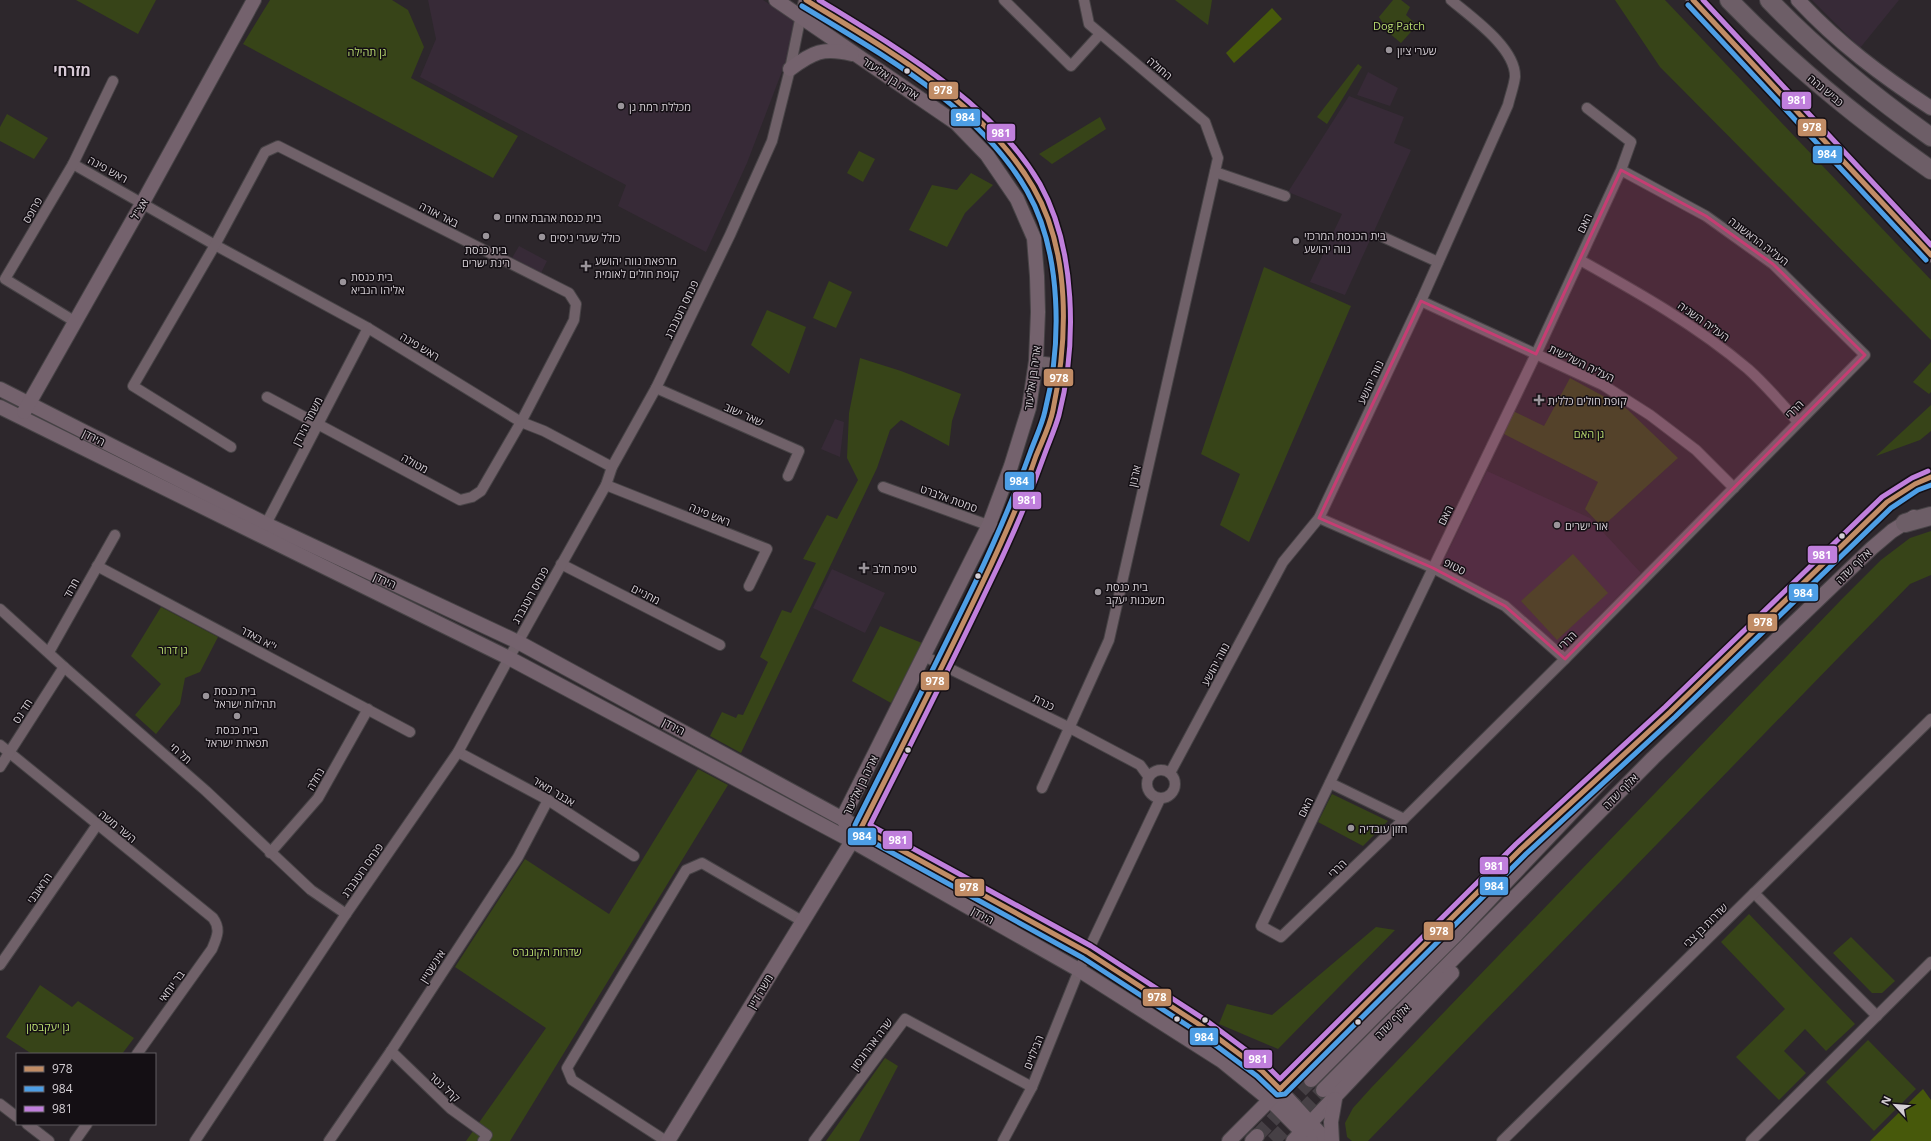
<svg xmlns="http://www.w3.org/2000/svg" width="1931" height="1141" font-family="'Open Sans',Heebo,sans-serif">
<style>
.built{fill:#372a37}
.green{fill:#374418}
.forest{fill:#47590b}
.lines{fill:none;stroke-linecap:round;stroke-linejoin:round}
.secondary-tunnel{stroke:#464045;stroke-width:14;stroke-dasharray:14 7;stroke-linecap:butt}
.street-casing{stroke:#474346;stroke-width:12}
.secondary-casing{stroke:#474346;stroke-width:16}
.highway-casing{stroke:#474346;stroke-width:20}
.street{stroke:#706169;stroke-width:10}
.secondary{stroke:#74626d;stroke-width:14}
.highway{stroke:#6d5e67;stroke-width:18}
.bus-1-casing{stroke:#140f14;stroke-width:8}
.bus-2-casing{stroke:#140f14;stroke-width:8}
.bus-3-casing{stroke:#140f14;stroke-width:8}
.bus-1{stroke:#c18c65;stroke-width:5}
.bus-2{stroke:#4d9ee5;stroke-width:5}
.bus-3{stroke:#c07fdc;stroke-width:5}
.marked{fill:#c63d73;fill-opacity:0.2;stroke:#c63d73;stroke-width:3;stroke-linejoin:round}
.poi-dot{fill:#9a949a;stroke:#140f14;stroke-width:1.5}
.bus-dot{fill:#d5cfd5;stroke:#140f14;stroke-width:1.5}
.labels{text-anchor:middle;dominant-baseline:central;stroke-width:3;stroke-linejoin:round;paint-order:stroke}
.park-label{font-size:11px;fill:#badd70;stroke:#140f14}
.poi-label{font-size:11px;fill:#d5cfd5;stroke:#140f14;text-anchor:start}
.street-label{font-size:11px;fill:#d5cfd5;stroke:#140f14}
.district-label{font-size:15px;font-weight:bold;fill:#d8cad7;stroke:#140f14}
.line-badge{stroke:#140f14;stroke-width:1.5}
.badge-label{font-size:11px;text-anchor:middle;font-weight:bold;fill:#fff}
</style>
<rect width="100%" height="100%" fill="#2d272c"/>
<g class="built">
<polygon points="428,0 763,0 800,24 747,163 706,252 618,206 626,185 420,77 436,39"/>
<polygon points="1812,0 1899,0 1860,48"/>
<polygon points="1368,72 1398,88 1390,106 1357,95"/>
<polygon points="1349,96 1404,117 1394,143 1411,150 1345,295 1310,282 1342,214 1288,192"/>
<polygon points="519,246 547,261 541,273 512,258"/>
<polygon points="835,419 844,422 840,457 821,449"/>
<polygon points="1487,471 1590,518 1641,573 1563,652 1509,604 1442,564"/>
<polygon points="832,569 885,593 865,633 813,608"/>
</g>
<g class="green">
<polygon points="76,0 156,0 138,34"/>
<polygon points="270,0 392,0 408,10 424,47 411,78 518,136 493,178 243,44"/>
<polygon points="1175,0 1212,0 1208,25"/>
<polygon points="1393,0 1401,0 1410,7 1406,15 1417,25 1401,43 1389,33 1379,17"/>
<polygon points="1615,0 1665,0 1931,280 1931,340 1660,67"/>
<polygon points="1358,64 1362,67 1327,124 1317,117"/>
<polygon points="7,114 48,138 34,159 0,141 0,127"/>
<polygon points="1100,117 1106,129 1052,164 1039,154"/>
<polygon points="859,151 875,159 863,182 847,173"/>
<polygon points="971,173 993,185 965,213 947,247 909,230 932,185 957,190"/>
<polygon points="1264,267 1351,306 1249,542 1220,525 1240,474 1201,454"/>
<polygon points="829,281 852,292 836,328 813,318"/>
<polygon points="767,310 806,327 789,374 751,345"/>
<polygon points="860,358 901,371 961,394 952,421 949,446 901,420 890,430 877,468 741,753 710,736 722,712 736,718 738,714 743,715 768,662 760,657 782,610 791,613 816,563 803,559 827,515 837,519 858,480 847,458 849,413"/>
<polygon points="1931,362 1931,392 1929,394 1913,382"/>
<polygon points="1570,378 1627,409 1678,458 1602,527 1585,509 1598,482 1502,433 1513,411 1544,426"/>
<polygon points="1931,405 1931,431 1920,440 1876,456"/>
<polygon points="1931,531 1931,575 1910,584 1368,1141 1352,1141 1347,1137 1345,1123 1353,1108 1371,1088 1841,600 1881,560 1910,538"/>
<polygon points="1573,554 1608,593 1557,640 1521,601"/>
<polygon points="161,607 218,637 200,672 185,678 180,704 156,734 135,715 161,684 131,656"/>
<polygon points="880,626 922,643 891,703 852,681"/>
<polygon points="698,769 728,785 510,1141 466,1141 546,1028 455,967 525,859 609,914"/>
<polygon points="1332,794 1388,821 1363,846 1318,822"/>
<polygon points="1749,914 1855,1024 1826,1051 1805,1029 1784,1051 1806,1073 1779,1100 1736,1057 1785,1009 1721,942"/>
<polygon points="1376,927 1395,930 1278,1049 1219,1024 1227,1004 1272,1015"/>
<polygon points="1851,937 1895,981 1882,993 1872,993 1833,953"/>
<polygon points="40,985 72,1007 78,1001 134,1038 122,1054 32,1054 6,1037"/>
<polygon points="1868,1040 1916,1089 1874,1131 1826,1082"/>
<polygon points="885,1058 898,1066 859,1141 826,1141"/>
</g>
<g class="forest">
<polygon points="1272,8 1282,19 1234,63 1226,53"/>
<polygon points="1923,1089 1931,1100 1931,1141 1870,1141"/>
</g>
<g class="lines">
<g class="secondary-tunnel">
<polyline points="1257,1136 1311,1080"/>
<polyline points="1273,1141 1323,1090"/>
</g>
<defs>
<g id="street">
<polyline points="1004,0 1071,66 1100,34"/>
<polyline points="1587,108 1631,142 1621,170 1536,354 1261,926 1281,937 1404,819 1565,659 1865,355 1773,264 1706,216 1621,170"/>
<polyline points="73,164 215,245 368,328 521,422 544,431 612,467"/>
<polyline points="1215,172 1285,196"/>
<polyline points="1383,237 1438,262"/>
<path d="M1580,260C1639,293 1696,325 1748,369C1766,385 1782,404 1798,422"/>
<polyline points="1421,301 1603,385 1650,415 1696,450 1734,488"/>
<polyline points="74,321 5,279 73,164 113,81"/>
<polyline points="1036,361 1061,364"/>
<polyline points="656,388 799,451 788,476"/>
<polyline points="231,447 133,386 215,245 265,152 278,146 569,293 576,304 574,320 521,422 481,491 472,497 460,500 267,397"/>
<polyline points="606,485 767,549 749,586"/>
<polyline points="883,487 1007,532"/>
<polyline points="1319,518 1433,568 1505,606 1565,659"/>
<polyline points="266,524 368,328"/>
<polyline points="561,564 720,645"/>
<polyline points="97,566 410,732"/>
<polyline points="0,609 64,667 206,791 311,890 346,914"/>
<polyline points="49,652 115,535"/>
<polyline points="924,656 1070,728 1140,765 1148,776"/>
<path d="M0,745L213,918C221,929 217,937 212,949L137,1054"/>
<polyline points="458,752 548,800 634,856"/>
<polyline points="0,767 64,667"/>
<circle cx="1161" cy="784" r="14"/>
<path d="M1170,773L1283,562L1319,518L1421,301L1508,105C1510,96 1514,86 1515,77C1516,48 1471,17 1451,0"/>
<polyline points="1330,783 1404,819"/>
<polyline points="1042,788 1109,640 1218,158 1205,122 1089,24 1084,0"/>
<polyline points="270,853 318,798 368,709"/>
<polyline points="1754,893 1877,1016"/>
<polyline points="0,965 97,825"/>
<polyline points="391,1051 451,1109 487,1135 483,1141"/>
<polyline points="0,1104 17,1117"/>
<polyline points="27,1124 49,1141"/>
<polyline points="75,1141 87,1124"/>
<polyline points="195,1141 346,914 458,752 509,658 606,485 612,467 656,388 730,235 772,141 790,69 804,0"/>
<polyline points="329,1141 391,1051 518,857 548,800"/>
<polyline points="666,1141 572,1080 567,1068 686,870 702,863 802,921"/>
<polyline points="814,1141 905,1019 1032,1087"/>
<polyline points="1003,1141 1032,1087 1079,970 1160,799"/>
<polyline points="1502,1141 1931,719"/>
<polyline points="1751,1141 1931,962"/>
</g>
<g id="secondary">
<polyline points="776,0 956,123 987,155 1017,199 1034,238 1037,276 1038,312 1036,361 1029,408 1011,466 989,525 843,817 846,825"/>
<polyline points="1693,0 1742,51 1931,255"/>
<path d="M1798,0C1838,43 1882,76 1931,108"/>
<path d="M790,69C813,52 823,47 852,54"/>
<polyline points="0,389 266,524 518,642 1087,952 1203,1027 1262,1071 1327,1141"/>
<polyline points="0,407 509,658 852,841 1079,970 1222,1061 1270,1100 1311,1141"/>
<polyline points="24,412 143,202 254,0"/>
<polyline points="1311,1080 1456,935 1634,747 1887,502 1915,484 1931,477"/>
<polyline points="1323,1090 1653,758 1872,548 1892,531 1914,517"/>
<path d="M668,1141L852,841L861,828C902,747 943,666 982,584C1003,541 1022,497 1038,452C1043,438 1050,424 1053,410C1068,344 1069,248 1033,187C984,105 886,49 806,0"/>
<polyline points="1229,1141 1422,947 1557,816"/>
<polyline points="1252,1141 1257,1136"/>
<polyline points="1293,1141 1452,973"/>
<polyline points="1332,1141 1331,1122 1335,1099"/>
</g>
<g id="highway">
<path d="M1729,0C1791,64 1858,119 1931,170"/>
<path d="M1769,0C1818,51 1873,96 1931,137"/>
<polyline points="1905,523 1931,516"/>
</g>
</defs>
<use href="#street" class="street-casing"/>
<use href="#secondary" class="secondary-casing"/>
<use href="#highway" class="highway-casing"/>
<use href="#street" class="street"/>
<use href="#secondary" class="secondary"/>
<use href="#highway" class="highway"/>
<defs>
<g id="bus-1">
<path d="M806,0C886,49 985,104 1033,187C1071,252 1068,339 1053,410C1050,426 1042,441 1036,456C1021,500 1002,542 982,584C943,666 902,747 861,828"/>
<polyline points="1693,0 1931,255"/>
<polyline points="861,828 1087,952 1203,1027 1262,1071 1280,1089"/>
<polyline points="1280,1089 1521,849 1670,712 1887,502 1915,484 1931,477"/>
</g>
<g id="bus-2">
<polyline points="1688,5 1926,260"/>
<path d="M802,6C881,54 980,108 1027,191C1062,252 1062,344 1045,411C1042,425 1035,439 1030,453C1014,497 995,541 975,583C936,664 895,745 855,825V831L858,834L1083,958L1199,1033L1257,1076L1277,1095L1285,1094L1526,854L1675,717L1891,508L1918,490L1931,485"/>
</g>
<g id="bus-3">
<path d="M819,0C897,48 993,103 1040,184C1076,249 1077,344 1059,415C1055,429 1049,442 1044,456C1028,501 1009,544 988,587C950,667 910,746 870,825L1091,946L1207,1021L1266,1065L1280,1079L1516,844L1665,707L1882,497L1912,478L1928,471"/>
<polyline points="1703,0 1931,245"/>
</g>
</defs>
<use href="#bus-1" class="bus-1-casing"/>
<use href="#bus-2" class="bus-2-casing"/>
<use href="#bus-3" class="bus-3-casing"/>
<use href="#bus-1" class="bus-1"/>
<use href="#bus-2" class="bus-2"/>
<use href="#bus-3" class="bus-3"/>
</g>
<path class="marked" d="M1621,170L1706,216L1773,264L1865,355L1565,659L1505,606L1433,568L1319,518L1421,301L1536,354Z"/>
<g class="poi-dot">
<circle cx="1389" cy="50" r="4"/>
<circle cx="621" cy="106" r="4"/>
<circle cx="497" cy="217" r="4"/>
<circle cx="486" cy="236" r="4"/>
<circle cx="542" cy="237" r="4"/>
<circle cx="1296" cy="241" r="4"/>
<path d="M584 260h4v4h4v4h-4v4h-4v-4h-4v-4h4z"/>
<circle cx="343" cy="282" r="4"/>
<path d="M1537 394h4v4h4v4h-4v4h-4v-4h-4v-4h4z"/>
<circle cx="1557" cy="525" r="4"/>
<path d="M862 562h4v4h4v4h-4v4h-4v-4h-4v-4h4z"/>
<circle cx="1098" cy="592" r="4"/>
<circle cx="206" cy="696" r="4"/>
<circle cx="237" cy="716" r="4"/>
<circle cx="1351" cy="828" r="4"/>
</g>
<g class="bus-dot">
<circle cx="907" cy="71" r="3.5"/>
<circle cx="1842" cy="536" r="3.5"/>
<circle cx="978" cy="576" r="3.5"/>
<circle cx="908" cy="750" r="3.5"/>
<circle cx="1177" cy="1019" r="3.5"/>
<circle cx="1205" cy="1020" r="3.5"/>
<circle cx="1358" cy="1022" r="3.5"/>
</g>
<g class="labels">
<g class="park-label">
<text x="1399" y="25">Dog Patch</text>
<text x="367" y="51">גן תהילה</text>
<text x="1589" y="433">גן האם</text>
<text x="173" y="649">גן דרור</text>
<text x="547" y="951">שדרות הקונגרס</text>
<text x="48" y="1026">גן יעקבסון</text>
</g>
<g class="poi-label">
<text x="1397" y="50">שערי ציון</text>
<text x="629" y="106">מכללת רמת גן</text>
<text x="505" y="217">בית כנסת אהבת אחים</text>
<text x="1304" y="235">בית הכנסת המרכזי<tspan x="1304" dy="13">נווה יהושע</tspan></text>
<text x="550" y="237">כולל שערי ניסים</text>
<text x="486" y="249" text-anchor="middle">בית כנסת<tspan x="486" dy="13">רינת ישרים</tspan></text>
<text x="595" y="260">מרפאת נווה יהושע<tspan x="595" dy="13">קופת חולים לאומית</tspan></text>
<text x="351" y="276">בית כנסת<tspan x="351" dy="13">אליהו הנביא</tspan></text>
<text x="1548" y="400">קופת חולים כללית</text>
<text x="1565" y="525">אור ישרים</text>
<text x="873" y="568">טיפת חלב</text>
<text x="1106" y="586">בית כנסת<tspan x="1106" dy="13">משכנות יעקב</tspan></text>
<text x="214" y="690">בית כנסת<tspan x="214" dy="13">תהילות ישראל</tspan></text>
<text x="237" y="729" text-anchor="middle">בית כנסת<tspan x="237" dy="13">תפארת ישראל</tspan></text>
<text x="1359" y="828">חזון עובדיה</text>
</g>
<g class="street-label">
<text transform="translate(1160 68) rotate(40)">החולה</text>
<text transform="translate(891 78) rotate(34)">אריה בן אליעזר</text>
<text transform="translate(1826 90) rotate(40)">כביש גהה</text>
<text transform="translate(108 169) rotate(29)">ראש פינה</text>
<text transform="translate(139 209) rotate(-60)">אצ"ל</text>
<text transform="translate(32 210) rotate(-60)">פרופס</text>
<text transform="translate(439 214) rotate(27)">באר אורה</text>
<text transform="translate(1584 223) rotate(-65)">האם</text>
<text transform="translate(1759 241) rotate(37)">העליה הראשונה</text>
<text transform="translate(681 309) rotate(-64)">פנחס רוטנברג</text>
<text transform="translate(1704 321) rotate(35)">העליה השניה</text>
<text transform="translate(420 346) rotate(31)">ראש פינה</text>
<text transform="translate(1582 363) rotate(26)">העליה השלישית</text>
<text transform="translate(1032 378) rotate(-82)">אריה בן אליעזר</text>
<text transform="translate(1370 382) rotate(-65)">נווה יהושע</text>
<text transform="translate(1794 409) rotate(-45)">הררי</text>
<text transform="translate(744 414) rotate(24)">שאר ישוב</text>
<text transform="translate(307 421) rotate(-63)">משמר הירדן</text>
<text transform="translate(94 437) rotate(27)">הירדן</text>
<text transform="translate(415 463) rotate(28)">מטולה</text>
<text transform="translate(1134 476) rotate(-77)">ארנון</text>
<text transform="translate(949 498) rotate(20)">סמטת אלברט</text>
<text transform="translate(710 514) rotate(22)">ראש פינה</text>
<text transform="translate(1445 515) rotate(-64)">האם</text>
<text transform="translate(1455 566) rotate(28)">סטופ</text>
<text transform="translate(1853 566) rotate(-44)">אלוף שדה</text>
<text transform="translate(385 580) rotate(25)">הירדן</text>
<text transform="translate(71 588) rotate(-61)">חרוד</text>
<text transform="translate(646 594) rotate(27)">מחניים</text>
<text transform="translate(530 595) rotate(-61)">פנחס רוטנברג</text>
<text transform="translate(259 638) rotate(28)">י"א באדר</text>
<text transform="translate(1567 640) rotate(-45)">הררי</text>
<text transform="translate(1215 664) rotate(-62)">נווה יהושע</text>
<text transform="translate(1044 702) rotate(26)">כנרת</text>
<text transform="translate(22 711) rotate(-57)">חד נס</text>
<text transform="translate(674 726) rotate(28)">הירדן</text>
<text transform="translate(181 753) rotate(41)">תל חי</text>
<text transform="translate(315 779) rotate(-60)">נחלה</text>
<text transform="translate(860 785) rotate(-64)">אריה בן אליעזר</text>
<text transform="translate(554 791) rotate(31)">אבנר מאיר</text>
<text transform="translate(1620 791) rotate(-45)">אלוף שדה</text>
<text transform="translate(1305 807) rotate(-64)">האם</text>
<text transform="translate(118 826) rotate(39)">השר משה</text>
<text transform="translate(1337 868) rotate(-44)">הררי</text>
<text transform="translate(362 870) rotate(-55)">פנחס רוטנברג</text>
<text transform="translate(39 888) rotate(-55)">הראובני</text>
<text transform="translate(983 915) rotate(30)">הירדן</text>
<text transform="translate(1705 925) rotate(-45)">שדרות בן צבי</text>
<text transform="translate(432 966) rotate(-57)">אינשטיין</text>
<text transform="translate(171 986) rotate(-54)">בר יוחאי</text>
<text transform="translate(760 991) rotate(-59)">משה דיין</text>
<text transform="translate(1392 1021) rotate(-45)">אלוף שדה</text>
<text transform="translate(871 1044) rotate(-53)">שרה אהרונסון</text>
<text transform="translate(1033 1052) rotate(-68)">הבילויים</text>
<text transform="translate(445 1087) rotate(43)">קרל נטר</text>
</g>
<g class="district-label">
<text x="72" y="70">מזרחי</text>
</g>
</g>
<g class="line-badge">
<rect x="928" y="81" width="31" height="19" rx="4" fill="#c18c65"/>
<rect x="1781" y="91" width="31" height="19" rx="4" fill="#c07fdc"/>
<rect x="950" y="108" width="31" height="19" rx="4" fill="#4d9ee5"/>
<rect x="1797" y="118" width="30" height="19" rx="4" fill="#c18c65"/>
<rect x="986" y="123" width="30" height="19" rx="4" fill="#c07fdc"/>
<rect x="1812" y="145" width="31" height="19" rx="4" fill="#4d9ee5"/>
<rect x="1043" y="368" width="31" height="19" rx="4" fill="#c18c65"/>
<rect x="1004" y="471" width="31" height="20" rx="4" fill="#4d9ee5"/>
<rect x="1012" y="491" width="30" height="19" rx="4" fill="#c07fdc"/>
<rect x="1807" y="545" width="31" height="19" rx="4" fill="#c07fdc"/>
<rect x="1788" y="583" width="31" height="19" rx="4" fill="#4d9ee5"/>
<rect x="1747" y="613" width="31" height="19" rx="4" fill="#c18c65"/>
<rect x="920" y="671" width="30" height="20" rx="4" fill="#c18c65"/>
<rect x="847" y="827" width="30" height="19" rx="4" fill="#4d9ee5"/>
<rect x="882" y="830" width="31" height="20" rx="4" fill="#c07fdc"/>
<rect x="1479" y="856" width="30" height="19" rx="4" fill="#c07fdc"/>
<rect x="1479" y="876" width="30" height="20" rx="4" fill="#4d9ee5"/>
<rect x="954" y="878" width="31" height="19" rx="4" fill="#c18c65"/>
<rect x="1423" y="921" width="31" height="20" rx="4" fill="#c18c65"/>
<rect x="1142" y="988" width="30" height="19" rx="4" fill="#c18c65"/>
<rect x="1189" y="1027" width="30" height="19" rx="4" fill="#4d9ee5"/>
<rect x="1243" y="1049" width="30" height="20" rx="4" fill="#c07fdc"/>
</g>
<g class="badge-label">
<text x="943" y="94">978</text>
<text x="1797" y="104">981</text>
<text x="965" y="121">984</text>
<text x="1812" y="131">978</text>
<text x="1001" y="137">981</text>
<text x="1827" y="158">984</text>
<text x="1059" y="382">978</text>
<text x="1019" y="485">984</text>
<text x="1027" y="504">981</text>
<text x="1822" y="559">981</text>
<text x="1803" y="597">984</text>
<text x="1763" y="626">978</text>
<text x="935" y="685">978</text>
<text x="862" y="840">984</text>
<text x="898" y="844">981</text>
<text x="1494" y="870">981</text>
<text x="1494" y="890">984</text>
<text x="969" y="891">978</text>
<text x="1439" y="935">978</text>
<text x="1157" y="1001">978</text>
<text x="1204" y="1041">984</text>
<text x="1258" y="1063">981</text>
</g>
<rect x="16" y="1053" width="140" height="72" fill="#140f14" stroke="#615c61"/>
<rect x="24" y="1066" width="20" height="6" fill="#c18c65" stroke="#615c61"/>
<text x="52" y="1073" font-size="12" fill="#d5cfd5">978</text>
<rect x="24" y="1086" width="20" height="6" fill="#4d9ee5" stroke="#615c61"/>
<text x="52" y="1093" font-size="12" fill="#d5cfd5">984</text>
<rect x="24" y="1106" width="20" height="6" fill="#c07fdc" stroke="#615c61"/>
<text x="52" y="1113" font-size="12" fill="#d5cfd5">981</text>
<g transform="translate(1895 1105) rotate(296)" stroke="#140f14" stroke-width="3" paint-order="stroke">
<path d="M0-3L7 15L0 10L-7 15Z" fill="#d5cfd5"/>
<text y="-6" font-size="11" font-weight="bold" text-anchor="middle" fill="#d5cfd5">N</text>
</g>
</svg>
